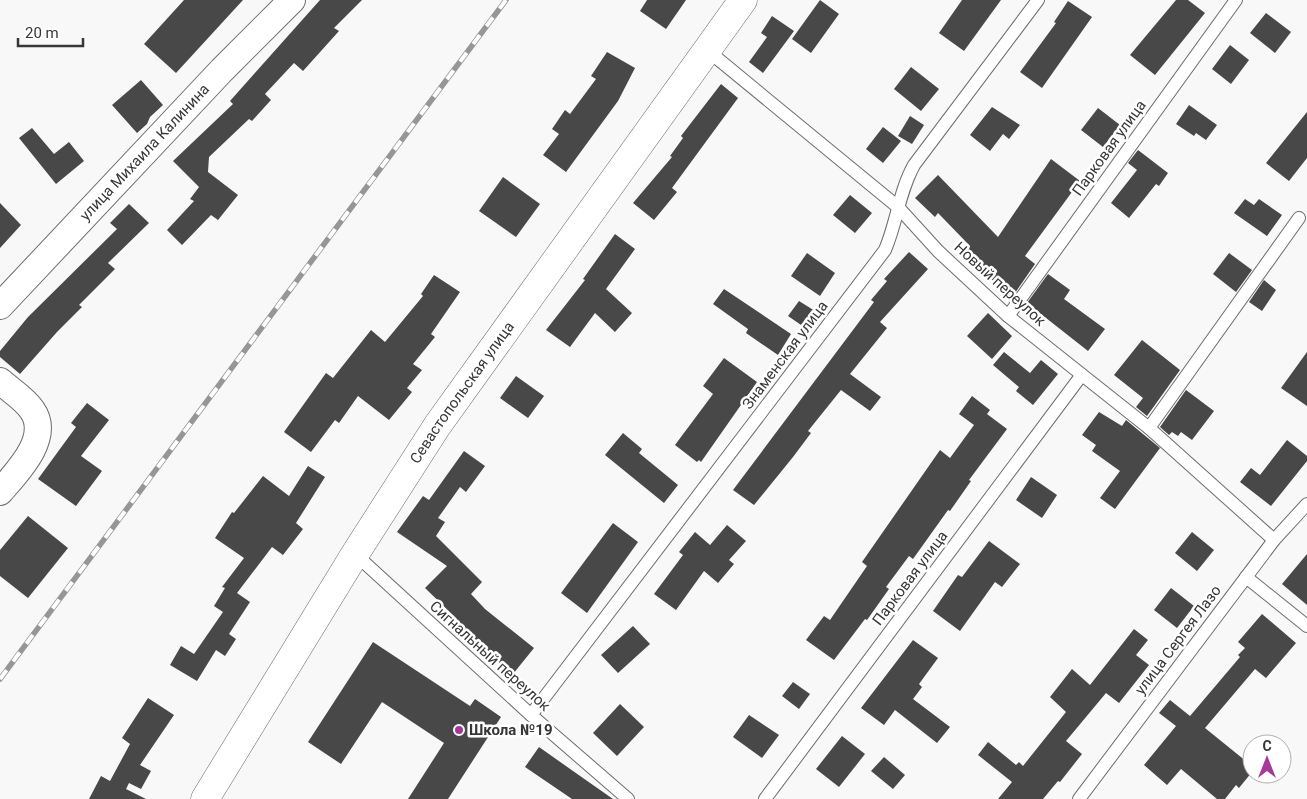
<svg xmlns="http://www.w3.org/2000/svg" width="1307" height="799" font-family="Roboto,sans-serif">
<style>
.building{fill:#494849}
.lines{fill:none;stroke-linecap:round;stroke-linejoin:round}
.service-casing{stroke:#6d6d6e;stroke-width:14}
.minor-casing{stroke:#6d6d6e;stroke-width:28}
.tertiary-casing{stroke:#6d6d6e;stroke-width:29}
.service{stroke:#fff;stroke-width:12}
.minor{stroke:#fff;stroke-width:26}
.tertiary{stroke:#fff;stroke-width:28}
.rail-casing{stroke:#969696;stroke-width:5.5}
.rail{stroke:#fff;stroke-width:4;stroke-dasharray:11;stroke-linecap:butt}
.poi-dot{fill:#a53999;stroke:#fff;stroke-width:2}
.labels{text-anchor:middle;dominant-baseline:central;stroke-width:5;stroke-linejoin:round;paint-order:stroke}
.street-label{font-size:15px;fill:#373737;stroke:#fff}
.poi-label{font-size:15px;font-weight:bold;fill:#373737;stroke:#fff;text-anchor:start}
</style>
<rect width="100%" height="100%" fill="#f8f8f9"/>
<g class="building">
<polygon points="184,0 243,0 176,73 144,44"/>
<polygon points="320,0 362,0 334,28 339,31 303,71 294,63 265,94 271,100 252,121 249,119 209,157 208,172 238,195 218,220 211,215 182,245 167,230 194,201 190,199 199,187 173,161 233,104 230,101"/>
<polygon points="647,0 686,0 666,29 640,11"/>
<polygon points="820,0 839,14 811,53 792,39"/>
<polygon points="962,0 1001,0 964,51 939,33"/>
<polygon points="1176,0 1188,0 1205,13 1155,75 1130,55"/>
<polygon points="1068,1 1092,17 1042,88 1020,72 1056,23 1054,22"/>
<polygon points="1266,13 1291,32 1275,53 1250,33"/>
<polygon points="772,16 794,31 763,73 749,62 767,37 761,33"/>
<polygon points="1230,45 1249,60 1231,84 1212,69"/>
<polygon points="607,52 635,68 618,101 566,172 543,155 559,134 552,129 565,110 570,114 596,79 591,76"/>
<polygon points="911,67 939,89 921,111 894,89"/>
<polygon points="141,80 163,105 150,117 147,124 137,133 112,105"/>
<polygon points="721,84 738,98 672,188 677,192 654,220 633,203 672,157 670,156 683,138 681,136"/>
<polygon points="1189,105 1217,125 1206,140 1196,133 1194,136 1176,124"/>
<polygon points="992,107 1020,125 1009,139 1003,134 990,151 970,135"/>
<polygon points="1098,108 1120,125 1103,147 1081,130"/>
<polygon points="1307,112 1307,158 1289,181 1266,163"/>
<polygon points="910,116 924,125 912,144 898,136"/>
<polygon points="883,127 901,141 883,163 866,149"/>
<polygon points="32,128 54,154 69,142 84,161 56,184 19,138"/>
<polygon points="1138,150 1168,173 1159,186 1156,184 1129,218 1111,203 1137,170 1128,163"/>
<polygon points="1051,159 1080,181 1025,256 1035,264 1015,293 1011,291 1009,293 961,256 970,246 938,213 935,217 915,198 938,175 998,237"/>
<polygon points="503,177 540,204 516,237 479,211"/>
<polygon points="850,195 872,213 855,233 833,215"/>
<polygon points="1245,199 1254,205 1259,199 1282,215 1267,236 1234,213"/>
<polygon points="0,203 21,225 0,248"/>
<polygon points="129,204 149,223 108,263 115,269 79,305 82,307 57,332 20,374 0,357 0,351 28,317 117,229 110,223"/>
<polygon points="615,234 635,249 606,289 632,313 615,332 595,313 570,347 546,330 585,280 583,279"/>
<polygon points="909,252 928,269 880,322 887,328 850,374 881,397 870,411 841,390 808,431 811,433 793,457 754,505 733,490 874,302 871,300 887,281 884,279"/>
<polygon points="807,253 835,273 820,296 791,276"/>
<polygon points="1229,253 1252,270 1236,292 1213,274"/>
<polygon points="1048,274 1070,290 1064,299 1105,329 1088,351 1027,303"/>
<polygon points="434,275 460,292 431,334 435,337 413,364 422,370 407,388 412,392 389,420 358,396 339,423 335,420 311,452 284,432 326,373 333,378 371,330 385,342 423,296 421,294"/>
<polygon points="1264,280 1276,290 1262,311 1249,302"/>
<polygon points="724,289 791,334 778,355 746,333 748,329 713,304"/>
<polygon points="799,301 815,311 804,327 788,316"/>
<polygon points="988,313 1012,336 992,359 967,336"/>
<polygon points="1142,340 1180,370 1147,416 1136,407 1143,398 1114,375"/>
<polygon points="1004,352 1030,373 1041,360 1058,374 1033,405 1016,391 1019,387 993,365"/>
<polygon points="1307,352 1307,406 1281,388"/>
<polygon points="724,358 757,382 701,462 699,460 697,462 675,445 713,394 703,386"/>
<polygon points="516,376 544,396 528,418 500,398"/>
<polygon points="1186,390 1214,411 1192,440 1181,432 1178,436 1172,432 1169,435 1160,427"/>
<polygon points="972,396 990,410 987,414 1007,429 969,480 971,481 950,511 948,510 913,559 909,556 886,587 889,589 867,620 865,619 834,660 806,640 824,616 830,620 867,566 862,562 940,450 950,458 974,425 959,414"/>
<polygon points="87,403 109,420 81,456 102,471 76,506 38,479 76,427 71,423"/>
<polygon points="1099,412 1122,426 1126,420 1160,448 1115,509 1100,498 1120,471 1092,451 1096,445 1082,435"/>
<polygon points="623,433 642,449 639,453 678,485 664,503 605,455"/>
<polygon points="1287,440 1307,456 1307,461 1271,506 1240,482 1251,468 1260,475"/>
<polygon points="464,451 485,466 466,492 460,487 438,518 445,522 436,536 482,582 471,594 485,609 534,648 513,674 453,624 457,619 425,588 447,566 397,532 423,496 429,500"/>
<polygon points="308,466 325,477 296,523 303,529 283,555 272,547 237,593 250,602 229,634 236,639 225,656 216,650 197,681 170,665 181,646 194,654 223,612 214,606 225,588 222,587 244,558 215,538 232,512 234,513 263,476 289,496"/>
<polygon points="1031,477 1057,495 1042,518 1016,500"/>
<polygon points="28,516 68,548 28,598 0,576 0,550"/>
<polygon points="613,523 638,542 587,613 561,593"/>
<polygon points="727,525 746,541 729,560 734,564 718,583 704,571 676,610 654,594 683,555 679,552 695,532 710,545"/>
<polygon points="1192,532 1214,550 1197,571 1175,553"/>
<polygon points="989,541 1020,564 1002,587 995,582 960,631 933,611 958,575 962,577"/>
<polygon points="1307,554 1307,605 1282,584"/>
<polygon points="1171,588 1194,606 1177,628 1154,610"/>
<polygon points="1262,614 1296,643 1266,678 1255,669 1205,728 1252,766 1252,772 1239,788 1236,785 1225,799 1217,799 1181,769 1167,785 1144,765 1176,726 1159,713 1170,700 1190,716 1240,657 1238,655 1245,648 1238,642"/>
<polygon points="633,626 650,644 618,673 601,655"/>
<polygon points="1134,629 1148,640 1136,655 1149,665 1119,703 1106,693 1066,741 1082,754 1060,782 1058,781 1043,799 998,799 1012,782 978,755 988,742 1016,765 1019,762 1023,766 1066,712 1050,697 1072,669 1090,685"/>
<polygon points="913,640 938,658 919,684 922,687 913,699 950,727 937,743 895,710 884,725 861,708"/>
<polygon points="373,642 470,706 475,699 501,717 448,799 408,799 444,743 382,702 341,764 308,742"/>
<polygon points="793,682 810,694 799,709 782,696"/>
<polygon points="148,698 174,715 140,765 151,771 141,789 129,783 126,789 146,799 89,799 101,776 110,781 130,744 122,738"/>
<polygon points="620,704 644,727 617,756 593,733"/>
<polygon points="749,715 779,735 762,758 733,737"/>
<polygon points="842,736 865,754 839,787 816,769"/>
<polygon points="539,747 573,771 613,799 572,799 525,767"/>
<polygon points="884,757 905,775 893,789 871,771"/>
</g>
<g class="lines">
<defs>
<g id="service">
<polyline points="707,50 898,207 938,251 1008,316 1149,428 1274,540"/>
<polyline points="1008,316 1236,0"/>
<polyline points="1149,428 1299,218"/>
<polyline points="355,554 531,715 628,799"/>
<polyline points="1246,577 1307,626"/>
<path d="M531,715L885,250C897,222 899,192 914,165L1038,0"/>
<polyline points="765,799 1081,376"/>
<polyline points="1079,799 1274,540 1307,504"/>
</g>
<g id="minor">
<path id="s1" d="M0,306L222,70L292,0"/>
<path d="M0,381C10,390 25,399 32,410C52,438 16,473 0,492"/>
</g>
<g id="tertiary">
<path id="s2" d="M205,799L355,554L437,426L743,0"/>
</g>
</defs>
<use href="#service" class="service-casing"/>
<use href="#minor" class="minor-casing"/>
<use href="#tertiary" class="tertiary-casing"/>
<use href="#service" class="service"/>
<use href="#minor" class="minor"/>
<use href="#tertiary" class="tertiary"/>
<defs>
<polyline id="rail" points="0,679 506,0"/>
</defs>
<use href="#rail" class="rail-casing"/>
<use href="#rail" class="rail"/>
</g>
<circle class="poi-dot" cx="459" cy="730" r="5"/>
<g class="labels">
<g class="street-label">
<text transform="translate(1109 148) rotate(-54)">Парковая улица</text>
<text stroke="none"><textPath href="#s1" startOffset="211">улица Михаила Калинина</textPath></text>
<text transform="translate(1000 284) rotate(42)">Новый переулок</text>
<text transform="translate(785 355) rotate(-53)">Знаменская улица</text>
<text stroke="none"><textPath href="#s2" startOffset="481">Севастопольская улица</textPath></text>
<text transform="translate(910 578) rotate(-53)">Парковая улица</text>
<text transform="translate(1178 640) rotate(-53)">улица Сергея Лазо</text>
<text transform="translate(490 656) rotate(42)">Сигнальный переулок</text>
</g>
<g class="poi-label">
<text x="469" y="730">Школа №19</text>
</g>
</g>
<g transform="translate(1267 759)"><circle r="24" fill="#ffffff" stroke="#afafaf"/>
<path d="M0-4L9 19L0 12L-9 19Z" fill="#a53999"/>
<text y="-8" font-size="14" font-weight="bold" text-anchor="middle" fill="#373737">С</text>
</g>
<path d="M18 38v8h65v-8" fill="none" stroke="#373737" stroke-width="2.5"/>
<text x="25" y="38" font-size="15" fill="#373737" stroke="#ffffff" stroke-width="4" paint-order="stroke">20 m</text>
</svg>
